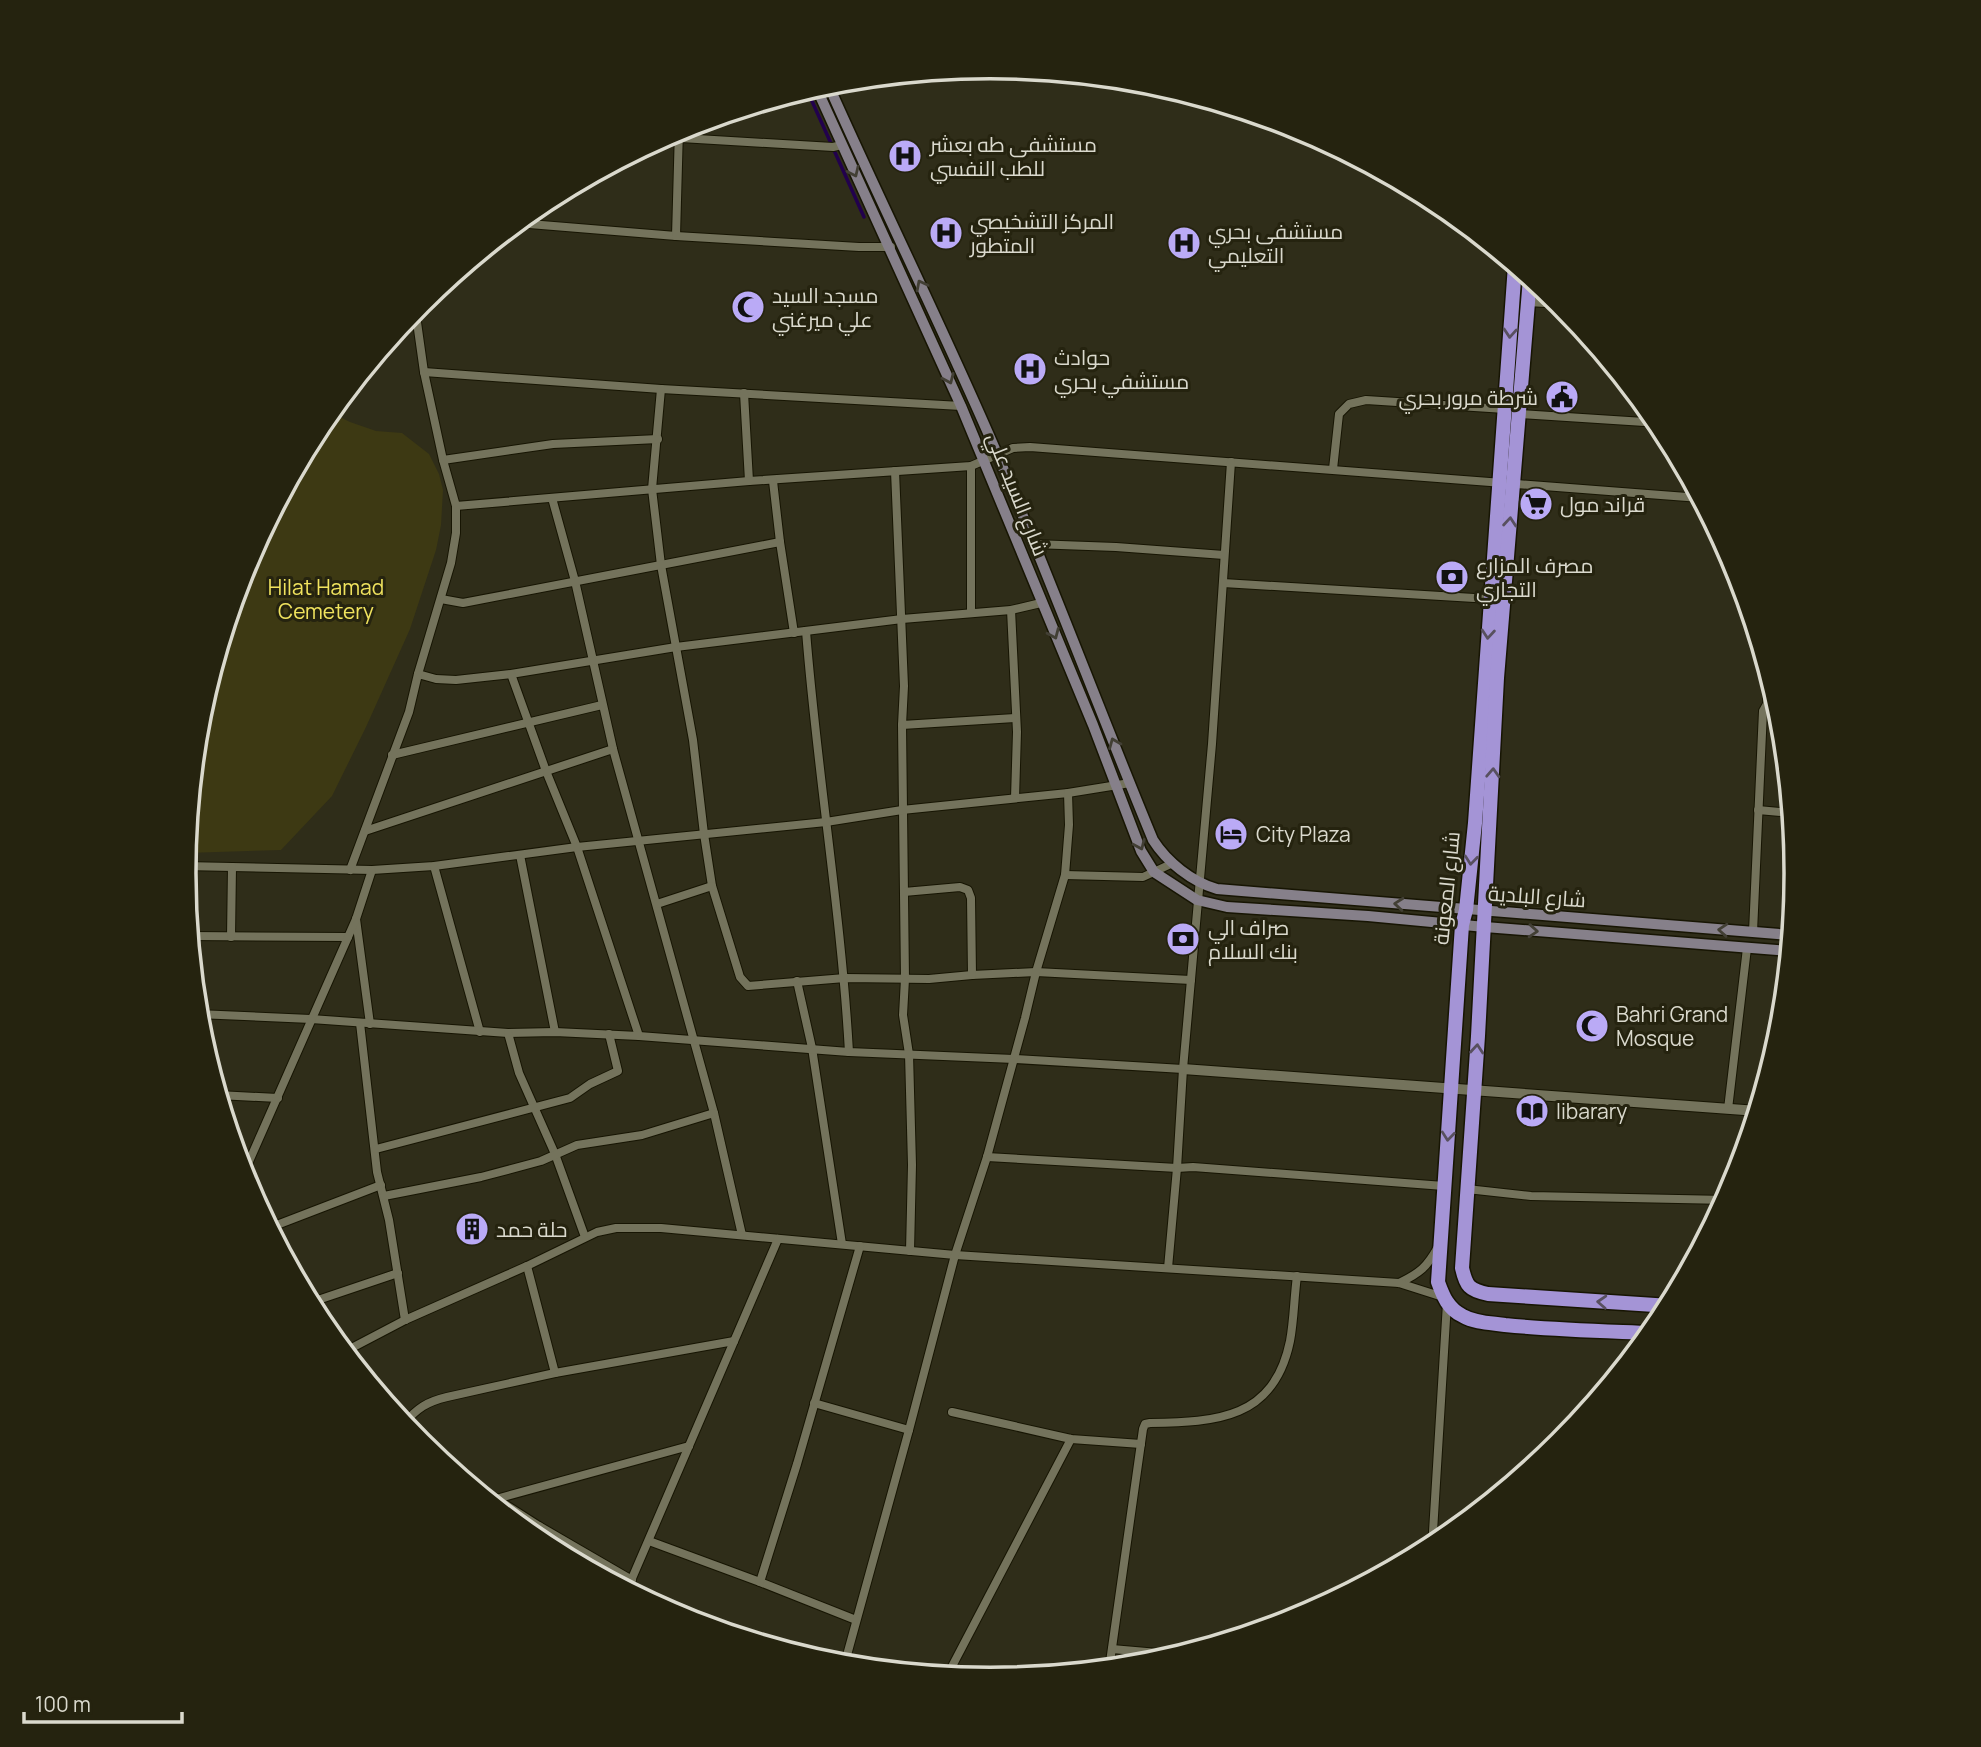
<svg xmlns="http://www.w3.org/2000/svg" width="1981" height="1747" font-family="Manrope,Cairo,sans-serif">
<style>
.green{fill:#3d3913}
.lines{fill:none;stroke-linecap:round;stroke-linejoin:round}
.stream{stroke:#22014d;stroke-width:3.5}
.minor-casing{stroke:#171503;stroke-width:10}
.tertiary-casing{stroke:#171503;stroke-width:12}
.secondary-casing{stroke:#171503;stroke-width:13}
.trunk-casing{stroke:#171503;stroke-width:17}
.minor{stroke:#74735c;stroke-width:8}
.tertiary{stroke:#74735c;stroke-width:10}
.secondary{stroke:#86808a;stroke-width:10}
.trunk{stroke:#a494d6;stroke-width:14}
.oneway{stroke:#423f34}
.oneway2{stroke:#58505f}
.labels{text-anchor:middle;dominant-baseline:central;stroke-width:6;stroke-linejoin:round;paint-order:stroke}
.poi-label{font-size:21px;fill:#dad9cd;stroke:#25230f;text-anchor:start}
.street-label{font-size:21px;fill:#dad9cd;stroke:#25230f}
.park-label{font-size:21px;fill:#f0e35e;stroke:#25230f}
.rim{fill:none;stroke:#dad9cd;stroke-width:3.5}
</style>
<rect width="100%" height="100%" fill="#2f2d19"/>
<polygon class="green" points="330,412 350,422 376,431 402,433 429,454 439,474 443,490 441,525 436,550 410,629 366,727 332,796 281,850 186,853 199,716 245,564 320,425"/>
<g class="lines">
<polyline class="stream" points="807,90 864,217"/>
<defs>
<g id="minor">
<polyline points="969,69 1158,85"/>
<polyline points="664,137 833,147 842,145"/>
<polyline points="517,223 676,236 859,247 891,247"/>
<polyline points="676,236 679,129"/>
<polyline points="1528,302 1562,304"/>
<polyline points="424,372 661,389 961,406"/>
<polyline points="661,389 652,489 661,565 693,740 704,834 712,886 740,977 748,986 845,978 929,979 972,975 1036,972 1191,980"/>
<polyline points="744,393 749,481"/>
<polyline points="1519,414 1660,423"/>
<polyline points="443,460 553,444 658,439"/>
<polyline points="971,466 971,612"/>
<polyline points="1333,469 1339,414 1349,404 1366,400 1505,409"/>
<polyline points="895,471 904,686 902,725 905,979 903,1015 909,1054 912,1165 910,1251"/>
<polyline points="552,498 575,581 613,749 714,1113 742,1235"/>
<polyline points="456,506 749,481 971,466 1013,448 1030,447 1700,498"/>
<polyline points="780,542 794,633"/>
<polyline points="1033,544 1116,547 1224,555"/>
<polyline points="1223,583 1491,599"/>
<polyline points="441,599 463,603 780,542 773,481"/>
<polyline points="1011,610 1017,732 1015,798"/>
<path d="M806,631C817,772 841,911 849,1052"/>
<polyline points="418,674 436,679 456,680 511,674 676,647 902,619 1011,610 1041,603"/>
<polyline points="511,674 546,771 577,847 639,1036"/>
<polyline points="902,725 1015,718"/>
<polyline points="392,755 602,705"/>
<polyline points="1758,810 1792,813"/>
<polyline points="365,831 613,749"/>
<polyline points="520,855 555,1032"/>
<polyline points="184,866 372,870 434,866 577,847 826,822 902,810 1068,793 1130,783"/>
<polyline points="434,866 480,1032"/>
<polyline points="350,870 409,712 418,674 451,563 456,533 456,506 443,460 424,372 415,308"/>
<polyline points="1065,875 1143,877 1173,863"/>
<polyline points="904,892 960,887 968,890 971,898 972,975"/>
<polyline points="657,904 712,886"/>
<polyline points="356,919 370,1024"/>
<polyline points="1753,932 1763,711 1767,704 1769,673"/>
<polyline points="190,936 348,937"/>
<polyline points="231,937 232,867"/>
<polyline points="797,981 812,1048 842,1244"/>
<polyline points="197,1014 311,1019 508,1033 555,1032 639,1036 849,1052 1014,1059 1183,1069"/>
<polyline points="360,1023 377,1172 389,1220 405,1320"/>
<polyline points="508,1033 519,1073 555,1154 585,1237"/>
<polyline points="218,1095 278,1098"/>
<polyline points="1728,1109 1747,948"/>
<polyline points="376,1149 570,1098 590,1084 618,1071 609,1034"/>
<polyline points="987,1157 1177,1168 1193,1167 1444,1186"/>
<polyline points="243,1175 356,919 372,870"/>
<polyline points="1467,1189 1531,1196 1727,1200"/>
<polyline points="384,1196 481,1177 541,1161 577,1145 642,1135 714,1113"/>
<polyline points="269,1228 381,1185"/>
<polyline points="527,1266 555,1373"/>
<polyline points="1168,1268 1177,1168 1183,1069 1212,744 1231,462"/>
<path d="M1399,1283C1420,1273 1427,1267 1438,1247"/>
<polyline points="309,1303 398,1273"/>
<polyline points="344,1352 405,1320 527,1266 597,1232 616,1228 661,1228 955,1255 1399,1283 1443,1297"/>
<polyline points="814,1403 909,1430"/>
<polyline points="952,1412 1071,1439 1141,1444"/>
<path d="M403,1424C418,1408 426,1402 447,1397L555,1373L734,1341"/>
<polyline points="453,1471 539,1526 632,1580"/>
<polyline points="496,1499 689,1446"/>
<polyline points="535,1538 539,1526"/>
<polyline points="649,1541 760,1582 856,1620"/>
<polyline points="1432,1548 1447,1303"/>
<polyline points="760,1582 797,1464 860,1246"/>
<polyline points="627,1590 778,1239"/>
<polyline points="1112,1649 1181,1655"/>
<polyline points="844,1666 909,1430 955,1255 987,1157 1025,1018 1036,972 1065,875 1069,825 1068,793"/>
<path d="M1109,1669L1143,1429L1145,1424L1150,1423C1217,1422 1274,1419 1290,1341C1294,1320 1294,1298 1297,1276"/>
<polyline points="947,1676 1071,1439"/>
</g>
<polyline id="tertiary" points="1183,1069 1758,1111"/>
<g id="secondary">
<path d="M828,84C883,208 944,330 998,456C1052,583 1100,712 1153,840C1167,862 1192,882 1217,889L1791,935"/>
<polyline points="816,87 961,406 1093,725 1141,851 1154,872 1197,900 1227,907 1368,916 1485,927 1790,951"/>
</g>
<g id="trunk">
<path d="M1515,265L1475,823L1466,910L1462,925L1438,1282C1443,1296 1448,1309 1463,1316C1475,1323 1491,1323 1505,1325C1554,1330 1603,1331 1652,1333"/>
<path d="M1530,278L1497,678L1478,1036L1462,1268C1466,1286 1469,1290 1488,1294L1670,1306"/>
</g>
</defs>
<use href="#minor" class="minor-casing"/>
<use href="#tertiary" class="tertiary-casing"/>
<use href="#secondary" class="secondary-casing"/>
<use href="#trunk" class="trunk-casing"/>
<use href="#minor" class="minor"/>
<use href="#tertiary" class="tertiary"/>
<use href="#secondary" class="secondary"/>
<use href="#trunk" class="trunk"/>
</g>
<defs><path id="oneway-chevron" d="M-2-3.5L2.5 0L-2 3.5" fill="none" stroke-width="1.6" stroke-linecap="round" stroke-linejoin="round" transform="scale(1.75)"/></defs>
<g class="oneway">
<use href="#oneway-chevron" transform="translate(854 172) rotate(65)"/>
<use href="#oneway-chevron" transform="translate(921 285) rotate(-117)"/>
<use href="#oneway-chevron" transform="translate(949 379) rotate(66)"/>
<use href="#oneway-chevron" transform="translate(1054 634) rotate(67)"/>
<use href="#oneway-chevron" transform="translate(1114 743) rotate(-112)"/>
<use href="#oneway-chevron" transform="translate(1140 845) rotate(66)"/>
<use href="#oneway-chevron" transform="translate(1399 904) rotate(-175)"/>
<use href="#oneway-chevron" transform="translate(1723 930) rotate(-176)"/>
<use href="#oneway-chevron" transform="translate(1533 931) rotate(4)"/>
</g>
<g class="oneway2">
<use href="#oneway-chevron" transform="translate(1510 333) rotate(94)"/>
<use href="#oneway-chevron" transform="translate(1510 522) rotate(-85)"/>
<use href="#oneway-chevron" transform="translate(1488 634) rotate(95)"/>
<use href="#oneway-chevron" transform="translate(1493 773) rotate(-87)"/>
<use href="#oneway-chevron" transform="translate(1471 860) rotate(96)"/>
<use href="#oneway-chevron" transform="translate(1477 1049) rotate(-85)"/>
<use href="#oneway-chevron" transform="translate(1448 1136) rotate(96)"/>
<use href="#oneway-chevron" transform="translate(1602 1302) rotate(-177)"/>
</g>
<defs>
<symbol id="hospital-disc" viewBox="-11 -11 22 22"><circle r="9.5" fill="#baaaf6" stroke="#25230f"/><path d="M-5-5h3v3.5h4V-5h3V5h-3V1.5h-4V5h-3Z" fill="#111"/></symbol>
<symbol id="mosque-disc" viewBox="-11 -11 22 22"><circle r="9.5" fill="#baaaf6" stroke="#25230f"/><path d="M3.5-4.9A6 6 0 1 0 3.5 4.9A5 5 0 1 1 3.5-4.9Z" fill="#111"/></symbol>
<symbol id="civic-disc" viewBox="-11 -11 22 22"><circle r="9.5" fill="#baaaf6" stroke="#25230f"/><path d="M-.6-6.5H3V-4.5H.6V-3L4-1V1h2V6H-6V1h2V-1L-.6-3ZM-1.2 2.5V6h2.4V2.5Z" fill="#111"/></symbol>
<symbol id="supermarket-disc" viewBox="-11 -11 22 22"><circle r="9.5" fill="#baaaf6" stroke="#25230f"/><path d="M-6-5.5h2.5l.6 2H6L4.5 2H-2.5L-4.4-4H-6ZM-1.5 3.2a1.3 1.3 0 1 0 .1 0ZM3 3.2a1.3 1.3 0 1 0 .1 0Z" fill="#111"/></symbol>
<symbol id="bank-disc" viewBox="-11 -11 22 22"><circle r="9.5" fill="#baaaf6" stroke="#25230f"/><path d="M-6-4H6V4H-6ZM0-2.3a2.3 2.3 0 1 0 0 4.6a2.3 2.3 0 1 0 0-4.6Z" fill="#111"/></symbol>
<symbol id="hotel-disc" viewBox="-11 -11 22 22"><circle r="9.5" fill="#baaaf6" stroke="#25230f"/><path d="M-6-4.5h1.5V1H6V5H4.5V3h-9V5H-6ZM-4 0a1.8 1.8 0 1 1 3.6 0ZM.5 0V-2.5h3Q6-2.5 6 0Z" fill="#111"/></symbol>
<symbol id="library-disc" viewBox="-11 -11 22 22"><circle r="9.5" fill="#baaaf6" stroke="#25230f"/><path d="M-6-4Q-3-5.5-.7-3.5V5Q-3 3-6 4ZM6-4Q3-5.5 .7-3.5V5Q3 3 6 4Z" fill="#111"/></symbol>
<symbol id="building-disc" viewBox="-11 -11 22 22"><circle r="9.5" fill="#baaaf6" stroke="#25230f"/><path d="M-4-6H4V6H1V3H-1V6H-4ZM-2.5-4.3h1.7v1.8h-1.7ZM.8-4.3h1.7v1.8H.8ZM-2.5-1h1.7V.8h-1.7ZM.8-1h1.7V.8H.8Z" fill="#111"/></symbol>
</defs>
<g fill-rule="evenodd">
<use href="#hospital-disc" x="886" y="137" width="38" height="38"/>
<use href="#hospital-disc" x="927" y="214" width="38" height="38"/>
<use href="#hospital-disc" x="1165" y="224" width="38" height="38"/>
<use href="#mosque-disc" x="729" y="288" width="38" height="38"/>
<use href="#hospital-disc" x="1011" y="350" width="38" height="38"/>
<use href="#civic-disc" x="1543" y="378" width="38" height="38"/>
<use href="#supermarket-disc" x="1517" y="485" width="38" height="38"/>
<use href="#bank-disc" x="1433" y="558" width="38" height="38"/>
<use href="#hotel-disc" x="1212" y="815" width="38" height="38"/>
<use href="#bank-disc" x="1164" y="920" width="38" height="38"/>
<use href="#mosque-disc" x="1573" y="1007" width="38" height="38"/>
<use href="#library-disc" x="1513" y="1092" width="38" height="38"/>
<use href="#building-disc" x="453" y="1210" width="38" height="38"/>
</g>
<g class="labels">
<g class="poi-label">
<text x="930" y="144">مستشفى طه بعشر<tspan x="930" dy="24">للطب النفسي</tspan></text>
<text x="970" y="221">المركز التشخيصي<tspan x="970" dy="24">المتطور</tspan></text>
<text x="1208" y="231">مستشفى بحري<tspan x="1208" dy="24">التعليمي</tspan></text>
<text x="772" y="295">مسجد السيد<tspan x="772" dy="24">علي ميرغني</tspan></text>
<text x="1054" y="357">حوادث<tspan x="1054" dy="24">مستشفي بحري</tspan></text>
<text x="1538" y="397" text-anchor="end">شرطة مرور بحري</text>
<text x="1560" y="504">قراند مول</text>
<text x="1476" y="565">مصرف المزارع<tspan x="1476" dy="24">التجاري</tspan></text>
<text x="1256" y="834">City Plaza</text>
<text x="1208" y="927">صراف الي<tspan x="1208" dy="24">بنك السلام</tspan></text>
<text x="1616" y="1014">Bahri Grand<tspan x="1616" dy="24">Mosque</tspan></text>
<text x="1556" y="1111">libarary</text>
<text x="496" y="1229">حلة حمد</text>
</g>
<g class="street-label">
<text transform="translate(1018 494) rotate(68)">شارع السيد علي</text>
<text transform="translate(1446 888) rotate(-84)">شارع المعونة</text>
<text transform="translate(1537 896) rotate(4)">شارع البلدية</text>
</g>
<g class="park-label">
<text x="326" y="587">Hilat Hamad<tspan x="326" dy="24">Cemetery</tspan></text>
</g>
</g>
<path d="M0 0H1981V1747H0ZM196 873a794 794 0 1 1 1588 0a794 794 0 1 1-1588 0Z" fill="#25230f" fill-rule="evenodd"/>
<path class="rim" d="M196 873a794 794 0 1 1 1588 0a794 794 0 1 1-1588 0Z"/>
<path d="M24 1712v10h158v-10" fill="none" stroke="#dad9cd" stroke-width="3.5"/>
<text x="35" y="1712" font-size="21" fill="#dad9cd" stroke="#25230f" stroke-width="5" paint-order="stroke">100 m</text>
</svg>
